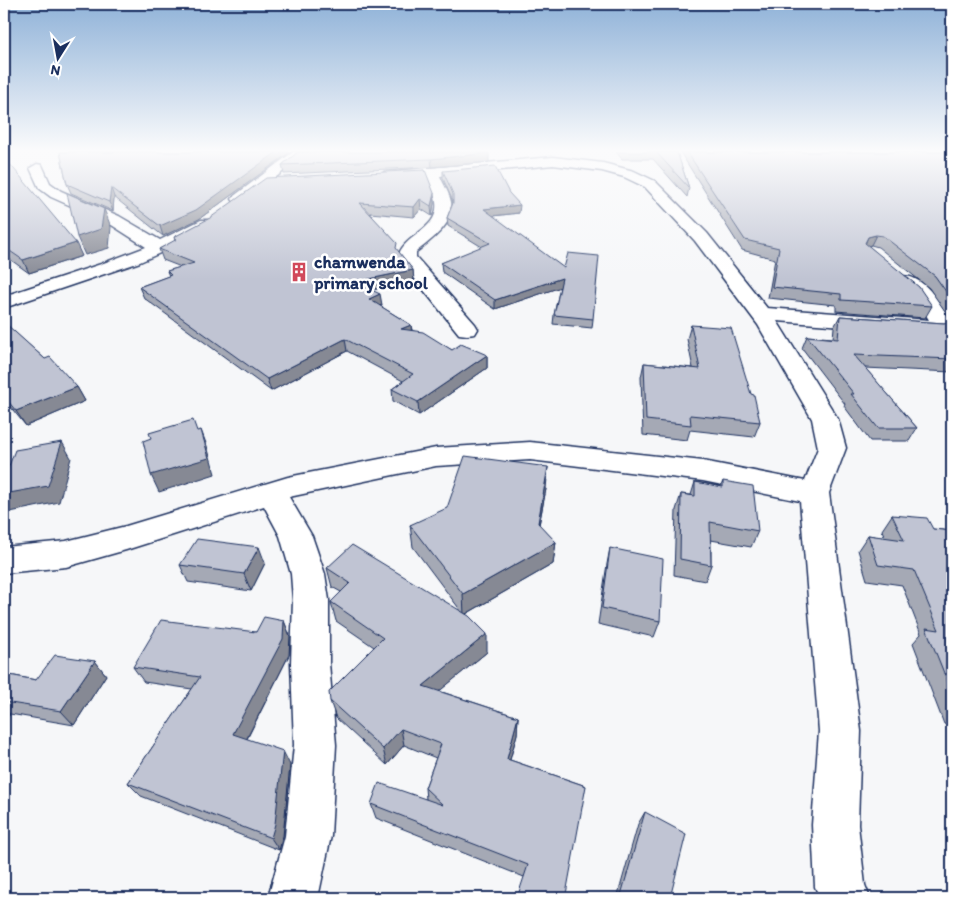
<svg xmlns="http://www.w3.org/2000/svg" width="956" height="902" font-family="Itim,sans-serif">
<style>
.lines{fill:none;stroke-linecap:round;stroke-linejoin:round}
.minor-casing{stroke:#1b2f5e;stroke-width:3}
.minor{fill:#fff;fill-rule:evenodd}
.wall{fill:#a5a9b5;stroke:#1b2f5e}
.shaded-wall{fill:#868994;stroke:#1b2f5e}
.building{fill:#c0c4d3;stroke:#1b2f5e}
.labels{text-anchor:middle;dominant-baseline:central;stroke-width:5;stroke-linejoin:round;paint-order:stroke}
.far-poi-label{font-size:18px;font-weight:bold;fill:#1b2f5e;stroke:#fff;text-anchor:start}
</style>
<rect width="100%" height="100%" fill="#f6f7f9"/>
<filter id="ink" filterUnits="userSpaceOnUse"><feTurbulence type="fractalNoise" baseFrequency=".02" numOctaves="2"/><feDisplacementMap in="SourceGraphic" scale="10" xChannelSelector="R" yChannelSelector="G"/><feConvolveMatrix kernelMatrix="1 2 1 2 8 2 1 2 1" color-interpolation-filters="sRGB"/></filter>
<g filter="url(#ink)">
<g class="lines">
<defs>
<g id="minor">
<polygon points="293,152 308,152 244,202 234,202 232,199 234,196"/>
<path d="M553,157L603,163L634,171L655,181L707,233L767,308L929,320L919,303L897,281L899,277C922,271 942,305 951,322L945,332L937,333L777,321L838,419L846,448L829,493L861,731L858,825L865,885L870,898H820L815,887L812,825L819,731L800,501L703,481L530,460L436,466L289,497L312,536L325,574L329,600V663L336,745L331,836L318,898H268L285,836L294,745L291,663L293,600L291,574L280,536L264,506L126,550L66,567L4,573V547L66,541L126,526L288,477L436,448L530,442L703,461L805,481L818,448L812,419L758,325L695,241L645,187L624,177L602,171L553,165L440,176C443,184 449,192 451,202C456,223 431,240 416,252V257L475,324L478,329L475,334L467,335L459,334L398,258C402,234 440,231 436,202C435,193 430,185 426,177L389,179L384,178L382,175L384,172Z"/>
<polygon points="37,164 42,165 50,183 61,191 119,216 160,240 201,220 213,220 215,223 213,226 189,240 140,262 4,308 4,296 101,264 146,247 107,222 51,197 39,188 30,168"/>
</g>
</defs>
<use href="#minor" class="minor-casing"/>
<use href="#minor" class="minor"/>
</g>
<g class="wall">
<polygon points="60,152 290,152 199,219 163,236 114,197 113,211 71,193 67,184"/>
<polygon points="298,152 489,162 432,167 284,174 282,165"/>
<polygon points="616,152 677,152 689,188 687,197 653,159 622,159"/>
<polygon points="680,152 952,152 952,321 929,288 878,247 871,245 869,246 932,306 925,318 836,311 836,305 768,298 775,259 742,250"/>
<polygon points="4,157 82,256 29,273 4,255"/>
<polygon points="425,170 434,203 432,216 421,209 414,217 370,213 397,251 413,270 414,281 372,290 382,305 380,306 411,325 412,330 452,350 487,355 487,368 419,415 393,401 392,389 403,381 347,351 271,391 144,298 139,287 169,276 167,271 181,267 163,260 159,249 175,241 174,237"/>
<polygon points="443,171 519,213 493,216 593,319 592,328 553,324 554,315 560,287 495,309 442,272 441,263 482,247 448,226 447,218 453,202 443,178"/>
<polygon points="840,316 944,323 952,322 952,372 865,368 917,428 909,441 870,441 844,406 845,404 802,348 807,336 833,338 834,327"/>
<polygon points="4,323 45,359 77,387 85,401 26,426 4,399"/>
<polygon points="691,325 751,394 760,422 754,437 690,430 687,440 643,435 641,377 644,363 693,368 687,339"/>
<polygon points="723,481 758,531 751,547 711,540 711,565 705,581 674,575 676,510 681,494 691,495 695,482 721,486"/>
<polygon points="546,489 539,525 556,542 553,564 466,614 487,652 439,691 518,717 517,734 510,760 586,786 524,877 376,818 371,804 426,799 425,788 436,758 404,745 387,765 336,718 330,701 374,647 336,621 331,602 341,592 332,587 327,568 461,611 413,547 410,525"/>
<polygon points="892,515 933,529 952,531 952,726 944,724 913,643 921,634 902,585 867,580 858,550 868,535 885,538 882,530"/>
<polygon points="610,548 660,621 654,637 598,624 607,564"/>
<polygon points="265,563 251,591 188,582 180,565"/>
<polygon points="284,621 290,636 289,655 247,739 290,765 283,836 279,850 141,796 128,783 192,689 144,682 133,667 256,632"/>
<polygon points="95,661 106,675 74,725 10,714 8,717 4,716 4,674 36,680"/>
<polygon points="645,812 670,898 617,898 638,824"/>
</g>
<g class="shaded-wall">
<polygon points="277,152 290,152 199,219 163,236 160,226"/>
<polygon points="489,153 489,162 432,167 431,159"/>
<polygon points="111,188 114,197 113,211 109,202"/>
<polygon points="434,193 434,203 432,216 431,206"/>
<polygon points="420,199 421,209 414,217 414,207"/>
<polygon points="520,205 519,213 484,217 484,209"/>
<polygon points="104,209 111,227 109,248 85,255 77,237"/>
<polygon points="876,235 871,245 864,247 868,237"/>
<polygon points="76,243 82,256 29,273 23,260"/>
<polygon points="413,270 414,281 356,293 355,282"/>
<polygon points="562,278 561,287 495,309 495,300"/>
<polygon points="380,294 382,305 370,311 369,299"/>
<polygon points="411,325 412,337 401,329"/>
<polygon points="345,339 347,351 271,391 267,379"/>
<polygon points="487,355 487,368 419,415 418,402"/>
<polygon points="77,387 85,401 26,426 16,411"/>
<polygon points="201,430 207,446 215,474 159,492 151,475"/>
<polygon points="62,442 71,458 59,502 10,512 4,504 4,494"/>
<polygon points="548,467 546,489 535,545 538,523"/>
<polygon points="556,542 553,564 464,615 463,594"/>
<polygon points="259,547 265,563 251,591 244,574"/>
<polygon points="284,621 290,636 289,655 242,748 233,734"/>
<polygon points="487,634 487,652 425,703 423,686"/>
<polygon points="95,661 106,675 74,725 61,711"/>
<polygon points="4,708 10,714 8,717 4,713"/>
<polygon points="518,717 517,734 506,774 507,759"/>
<polygon points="401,729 404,745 387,765 383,749"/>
<polygon points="283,751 290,765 283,836 279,850 271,838"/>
</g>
<g class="building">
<polygon points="60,152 277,152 196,210 160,226 111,188 109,202 67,184"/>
<polygon points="298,152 488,152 489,153 431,159 282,165"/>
<polygon points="656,152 677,152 689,188"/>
<polygon points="687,152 952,152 952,179 949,179 952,181 952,300 935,276 883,236 876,235 868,237 865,243 919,287 932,306 841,300 841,294 772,287 779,248 745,240"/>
<polygon points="4,157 76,243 23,260 4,247"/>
<polygon points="495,166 509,193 520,205 484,209 564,268 568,253 599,256 593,319 554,315 562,278 495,300 441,263 490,243 447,218 453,203 453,194 443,171"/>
<polygon points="425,170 434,193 431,206 420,199 414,207 360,203 397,243 396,248 413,270 355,282 380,294 369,299 411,325 401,329 423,332 452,350 461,344 487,355 418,402 392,389 413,374 345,339 267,379 139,287 171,275 167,271 194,263 159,249 177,239 174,237 210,218 266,178"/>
<polygon points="67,193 104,209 101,229 77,237"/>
<polygon points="840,316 944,323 952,322 952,359 854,355 917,428 878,428 851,394 854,394 807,336 838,339"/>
<polygon points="4,323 5,323 45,359 50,357 77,387 16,411 4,396"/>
<polygon points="691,325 731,328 751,394 754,395 760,422 690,415 691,425 646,420 644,363 700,369"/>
<polygon points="193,420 197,431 201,430 209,458 151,475 143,441 151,438 149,433"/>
<polygon points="62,442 48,486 4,494 4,479 15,450"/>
<polygon points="465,456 548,467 538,523 556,542 463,594 410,525 447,508"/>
<polygon points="723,481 753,486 758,531 710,522 711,565 680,559 681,494 695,496 695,482 723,487"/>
<polygon points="892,515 927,518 933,529 952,531 952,693 926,628 939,630 914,570 878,565 868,535 904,540"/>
<polygon points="197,539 259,547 244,574 180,565"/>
<polygon points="352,545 469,616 487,634 423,686 518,717 507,759 586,786 566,894 575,898 517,898 528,865 371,804 379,783 443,805 425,788 441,744 401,729 383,749 330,701 329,692 383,638 331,602 350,583 327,568"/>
<polygon points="610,548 663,559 660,621 602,608"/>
<polygon points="264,617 284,621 283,639 233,734 283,751 275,824 271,838 128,783 200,677 133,667 161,620 256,632"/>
<polygon points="55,655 95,661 61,711 4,702 4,674 36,680"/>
<polygon points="645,812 686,834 670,898 627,898 621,895"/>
</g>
</g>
<linearGradient id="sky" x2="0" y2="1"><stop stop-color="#8fb2d8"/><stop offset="0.54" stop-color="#fbfbfc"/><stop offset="1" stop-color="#fbfbfc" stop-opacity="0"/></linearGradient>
<rect width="956" height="279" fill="url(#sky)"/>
<defs>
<symbol id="building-bare" viewBox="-9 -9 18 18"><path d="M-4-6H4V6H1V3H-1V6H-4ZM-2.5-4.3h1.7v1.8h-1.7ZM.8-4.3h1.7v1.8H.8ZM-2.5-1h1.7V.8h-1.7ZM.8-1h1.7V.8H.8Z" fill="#d1495b" stroke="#fff" stroke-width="2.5" paint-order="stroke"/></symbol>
</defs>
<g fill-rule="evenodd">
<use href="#building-bare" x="285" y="258" width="28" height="28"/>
</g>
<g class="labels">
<g class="far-poi-label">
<text x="314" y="262">chamwenda<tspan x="314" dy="21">primary school</tspan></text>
</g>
</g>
<rect width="956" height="902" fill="none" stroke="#fff" stroke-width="20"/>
<rect x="10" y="10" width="936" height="882" fill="none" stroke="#1b2f5e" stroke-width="2" filter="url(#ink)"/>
<g transform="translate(58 58) rotate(191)" stroke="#ffffff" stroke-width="4" paint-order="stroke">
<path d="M0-4L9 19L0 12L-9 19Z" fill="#1b2f5e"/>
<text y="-8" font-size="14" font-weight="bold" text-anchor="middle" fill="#1b2f5e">N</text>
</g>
</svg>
